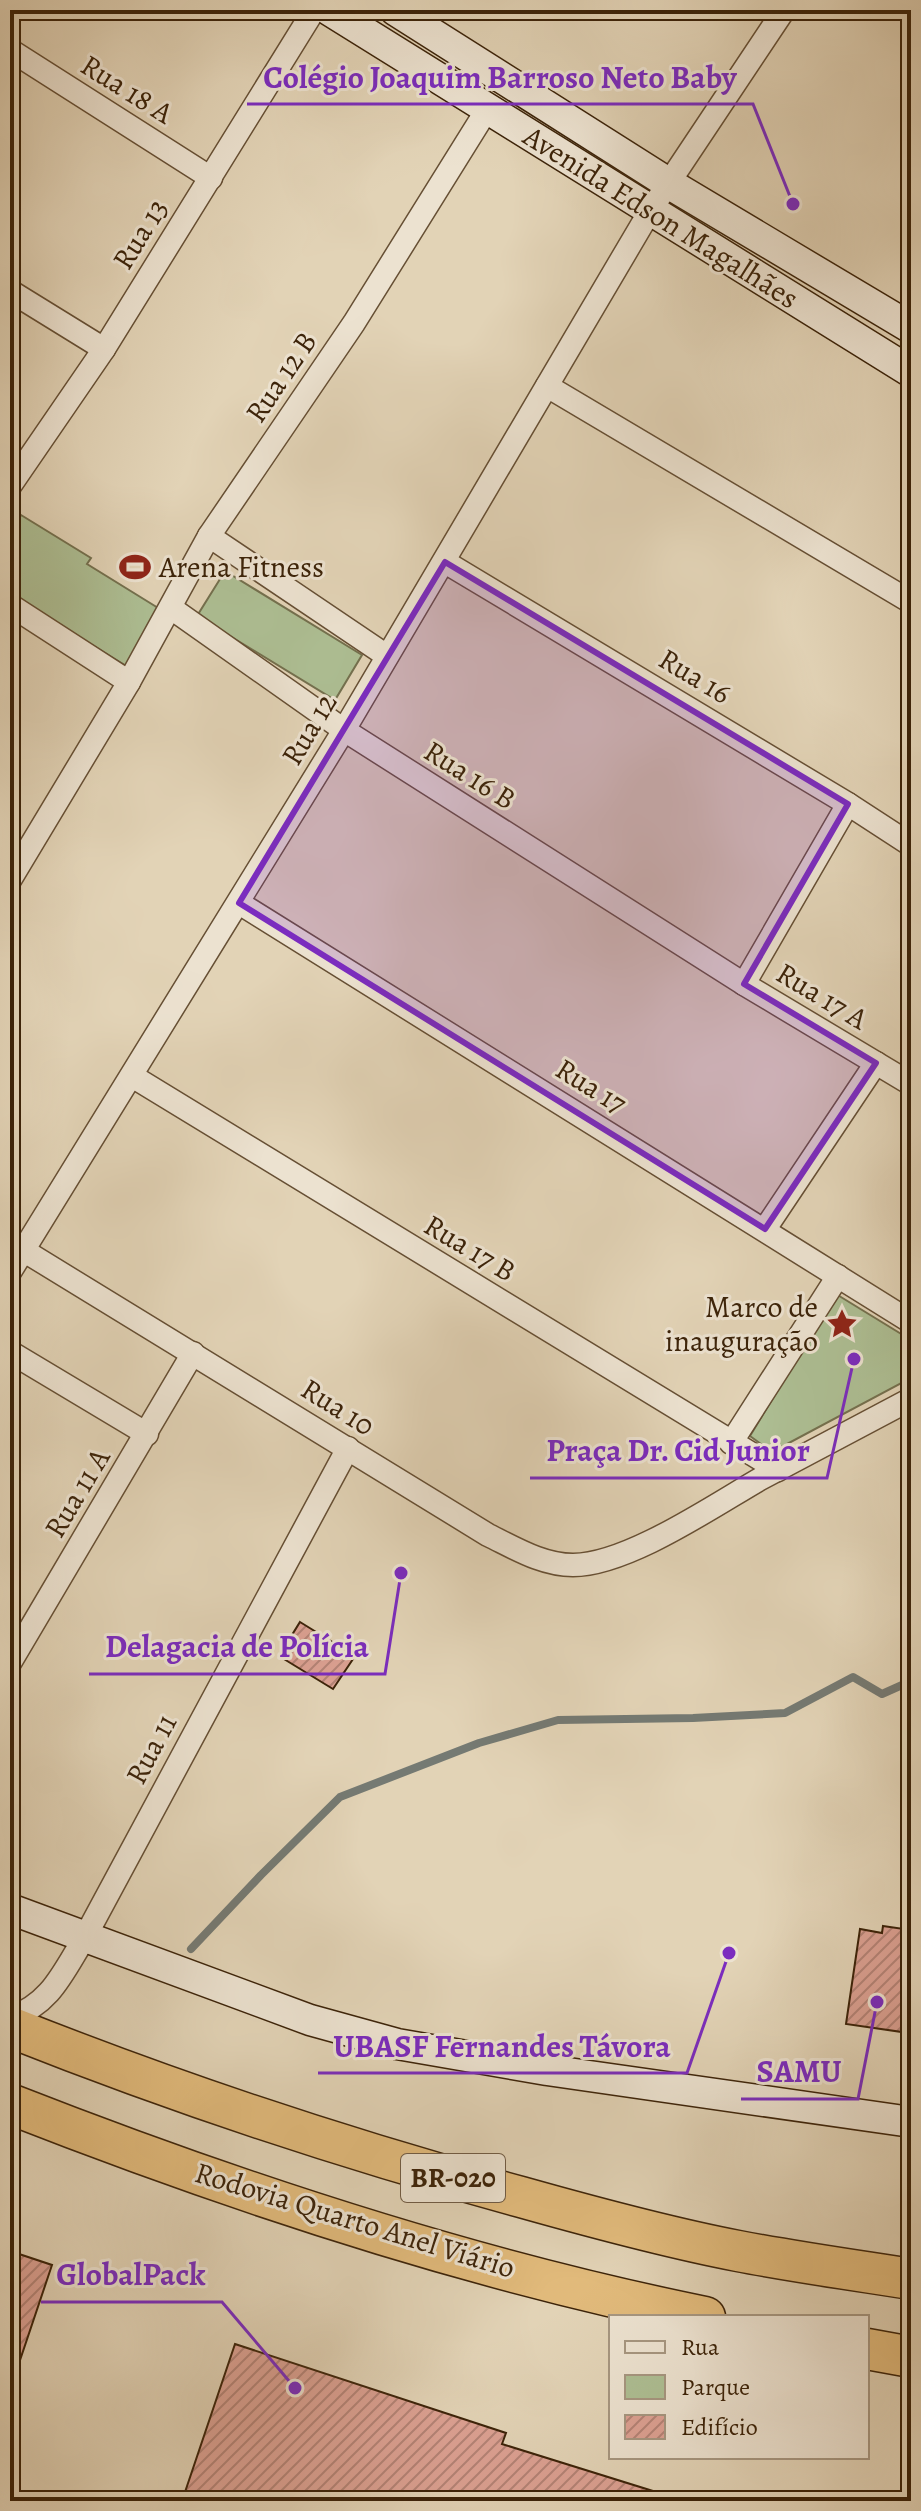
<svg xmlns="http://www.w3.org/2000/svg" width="921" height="2511" font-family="Alegreya,serif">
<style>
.park{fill:#adbe93;stroke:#74704e;stroke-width:2}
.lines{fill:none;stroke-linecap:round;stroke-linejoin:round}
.stream{stroke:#757a73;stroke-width:8}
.building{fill:url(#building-hatch);stroke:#3c2309;stroke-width:2}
.street-casing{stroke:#664f34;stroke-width:25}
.secondary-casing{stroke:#3c2309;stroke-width:33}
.highway-casing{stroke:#3c2309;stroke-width:43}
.street{stroke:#ece2d0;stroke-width:22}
.secondary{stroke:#ece2d0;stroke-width:30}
.highway{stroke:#e1ba7b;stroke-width:40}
.marked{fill:#7b2cbf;fill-opacity:0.2;stroke:#7b2cbf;stroke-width:6;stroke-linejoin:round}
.labels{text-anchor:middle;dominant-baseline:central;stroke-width:6;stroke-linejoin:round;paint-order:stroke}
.shield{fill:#ece2d0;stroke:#715c45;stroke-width:2}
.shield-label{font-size:28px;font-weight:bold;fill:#3c2309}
.street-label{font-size:30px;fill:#3c2309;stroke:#ece2d0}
.poi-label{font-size:30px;fill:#3c2309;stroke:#ece2d0;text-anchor:start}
.leader{fill:none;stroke:#7b2cbf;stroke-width:3}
.callout-dot{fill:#7b2cbf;stroke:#ece2d0;stroke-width:3}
.callout-label{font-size:32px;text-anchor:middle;font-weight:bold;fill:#7b2cbf;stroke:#ece2d0;stroke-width:6;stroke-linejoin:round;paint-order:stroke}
</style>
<defs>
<pattern id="building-hatch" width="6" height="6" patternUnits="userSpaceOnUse" patternTransform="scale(2)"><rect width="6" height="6" fill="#dca193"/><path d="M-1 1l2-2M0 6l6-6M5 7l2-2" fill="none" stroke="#b48376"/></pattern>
</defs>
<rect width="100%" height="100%" fill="#e2d3b6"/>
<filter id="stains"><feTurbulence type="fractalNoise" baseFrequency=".0025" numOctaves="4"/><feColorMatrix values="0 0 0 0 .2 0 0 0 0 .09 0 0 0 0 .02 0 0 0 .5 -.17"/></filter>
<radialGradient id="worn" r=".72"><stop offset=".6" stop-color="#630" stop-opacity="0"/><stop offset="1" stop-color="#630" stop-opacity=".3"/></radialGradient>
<g class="park">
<polygon points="21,515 91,558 87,564 163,611 128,667 10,595 10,533"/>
<polygon points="225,571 362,655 335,700 197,616"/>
<polygon points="836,1294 911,1340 911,1378 772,1452 750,1436"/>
</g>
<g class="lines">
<polyline class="stream" points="191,1949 261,1875 340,1797 479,1743 558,1720 693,1718 785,1713 853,1677 882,1694 911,1681"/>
</g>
<g class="building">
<polygon points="300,1622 355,1656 333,1689 279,1656"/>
<polygon points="883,1926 911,1930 911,1960 902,2032 846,2024 860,1929 882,1933"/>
<polygon points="10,2251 52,2265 14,2378 10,2378"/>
<polygon points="235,2344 506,2433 502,2444 669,2496 668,2501 182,2501"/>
</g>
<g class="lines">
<defs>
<g id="street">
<polyline points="10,50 211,178"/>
<polyline points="10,291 104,349"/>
<polyline points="547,386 911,602"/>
<polyline points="10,486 104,349 314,10"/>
<polyline points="209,536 387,656"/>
<polyline points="445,562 848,804 911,845"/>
<polyline points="10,605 129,682"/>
<polyline points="171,608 344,730 744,984 911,1084"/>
<polyline points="10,880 129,682 209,536 354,323 488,108"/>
<polyline points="239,903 911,1322"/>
<polyline points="744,984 848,804"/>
<polyline points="132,1076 778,1470"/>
<polyline points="765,1229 876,1063"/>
<path d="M13,1244L488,1535C515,1548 542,1565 573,1565C627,1565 713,1506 760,1479C810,1452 861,1426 911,1399"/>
<polyline points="10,1272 344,730 650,211 784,10"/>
<polyline points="10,1352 147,1434"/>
<polyline points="731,1443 838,1276"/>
<polyline points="10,1663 193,1353"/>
<path d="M10,2018C51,2004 63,1972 85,1937L348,1448"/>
</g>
<g id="secondary">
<polyline points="329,10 911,372"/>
<polyline points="395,10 668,183 911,328"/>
<polyline points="10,1909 310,2020 397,2044 547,2070 911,2122"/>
</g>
<g id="highway">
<path d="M10,2027C176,2093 348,2150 521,2197C592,2217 665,2237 738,2251C795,2262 853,2270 911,2279"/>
<path d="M10,2104C232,2191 472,2270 705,2317"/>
<polyline points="867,2349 911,2357"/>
</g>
</defs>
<use href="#street" class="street-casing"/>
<use href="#secondary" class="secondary-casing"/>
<use href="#highway" class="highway-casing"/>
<use href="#street" class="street"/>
<use href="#secondary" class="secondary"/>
<use href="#highway" class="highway"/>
</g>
<path class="marked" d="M445,562L848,804L744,984L876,1063L765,1229L239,903Z"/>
<defs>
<symbol id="stadium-bare" viewBox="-9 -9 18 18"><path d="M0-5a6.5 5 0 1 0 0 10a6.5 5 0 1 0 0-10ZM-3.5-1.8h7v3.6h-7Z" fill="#8f2418" stroke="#ece2d0" stroke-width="2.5" paint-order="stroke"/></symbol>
<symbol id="sight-bare" viewBox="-9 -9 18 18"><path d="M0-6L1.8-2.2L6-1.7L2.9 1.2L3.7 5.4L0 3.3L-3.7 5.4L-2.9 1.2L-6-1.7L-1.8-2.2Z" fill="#8f2418" stroke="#ece2d0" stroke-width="2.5" paint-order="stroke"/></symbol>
</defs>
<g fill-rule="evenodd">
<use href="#stadium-bare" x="113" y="545" width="44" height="44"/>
<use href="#sight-bare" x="820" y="1302" width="44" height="44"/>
</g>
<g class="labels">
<rect class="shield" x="401" y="2154" width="104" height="48" rx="6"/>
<g class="shield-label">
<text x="453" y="2178">BR-020</text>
</g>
<g class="street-label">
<text transform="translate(127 89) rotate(32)">Rua 18 A</text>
<text transform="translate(661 217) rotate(32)">Avenida Edson Magalhães</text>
<text transform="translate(140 234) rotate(-58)">Rua 13</text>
<text transform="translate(281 377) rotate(-56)">Rua 12 B</text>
<text transform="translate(695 676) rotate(31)">Rua 16</text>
<text transform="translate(309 729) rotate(-59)">Rua 12</text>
<text transform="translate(470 775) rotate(32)">Rua 16 B</text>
<text transform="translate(822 996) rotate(31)">Rua 17 A</text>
<text transform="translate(591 1086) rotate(32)">Rua 17</text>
<text transform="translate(470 1248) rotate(31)">Rua 17 B</text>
<text transform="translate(338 1407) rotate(32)">Rua 10</text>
<text transform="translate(77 1493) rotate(-59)">Rua 11 A</text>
<text transform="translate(151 1749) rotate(-62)">Rua 11</text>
<text transform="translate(355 2220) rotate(17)">Rodovia Quarto Anel Viário</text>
</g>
<g class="poi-label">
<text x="159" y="567">Arena Fitness</text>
<text x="818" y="1307" text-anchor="end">Marco de<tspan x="818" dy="34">inauguração</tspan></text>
</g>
</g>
<path class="leader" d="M793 204L753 104H247M854 1359L827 1478H530M401 1573L385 1674H89M729 1953L687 2073H318M877 2002L858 2099H741M295 2388L222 2302H41"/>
<g class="callout-dot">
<circle cx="793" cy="204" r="8"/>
<circle cx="854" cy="1359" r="8"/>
<circle cx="401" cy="1573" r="8"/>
<circle cx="729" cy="1953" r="8"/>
<circle cx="877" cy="2002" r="8"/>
<circle cx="295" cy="2388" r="8"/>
</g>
<g class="callout-label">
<text x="500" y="88">Colégio Joaquim Barroso Neto Baby</text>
<text x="678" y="1461">Praça Dr. Cid Junior</text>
<text x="237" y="1657">Delagacia de Polícia</text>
<text x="502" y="2057">UBASF Fernandes Távora</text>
<text x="799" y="2082">SAMU</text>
<text x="131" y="2285">GlobalPack</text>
</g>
<rect width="921" height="2511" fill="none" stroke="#e2d3b6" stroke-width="40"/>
<rect x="12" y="12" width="897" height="2487" fill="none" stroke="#3c2309" stroke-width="4"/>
<rect x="20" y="20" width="881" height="2471" fill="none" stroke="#3c2309" stroke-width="2"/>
<rect x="609" y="2315" width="260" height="144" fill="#ece2d0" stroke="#a69680" stroke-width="2"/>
<rect x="625" y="2341" width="40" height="12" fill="#ece2d0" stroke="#a69680" stroke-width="2"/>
<text x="681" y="2355" font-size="24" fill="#3c2309">Rua</text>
<rect x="625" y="2375" width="40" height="24" fill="#adbe93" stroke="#a69680" stroke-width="2"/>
<text x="681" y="2395" font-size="24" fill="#3c2309">Parque</text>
<rect x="625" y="2415" width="40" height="24" fill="url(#building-hatch)" stroke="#a69680" stroke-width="2"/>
<text x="681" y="2435" font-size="24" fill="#3c2309">Edifício</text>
<rect width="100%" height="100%" filter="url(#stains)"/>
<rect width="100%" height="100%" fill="url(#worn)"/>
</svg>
